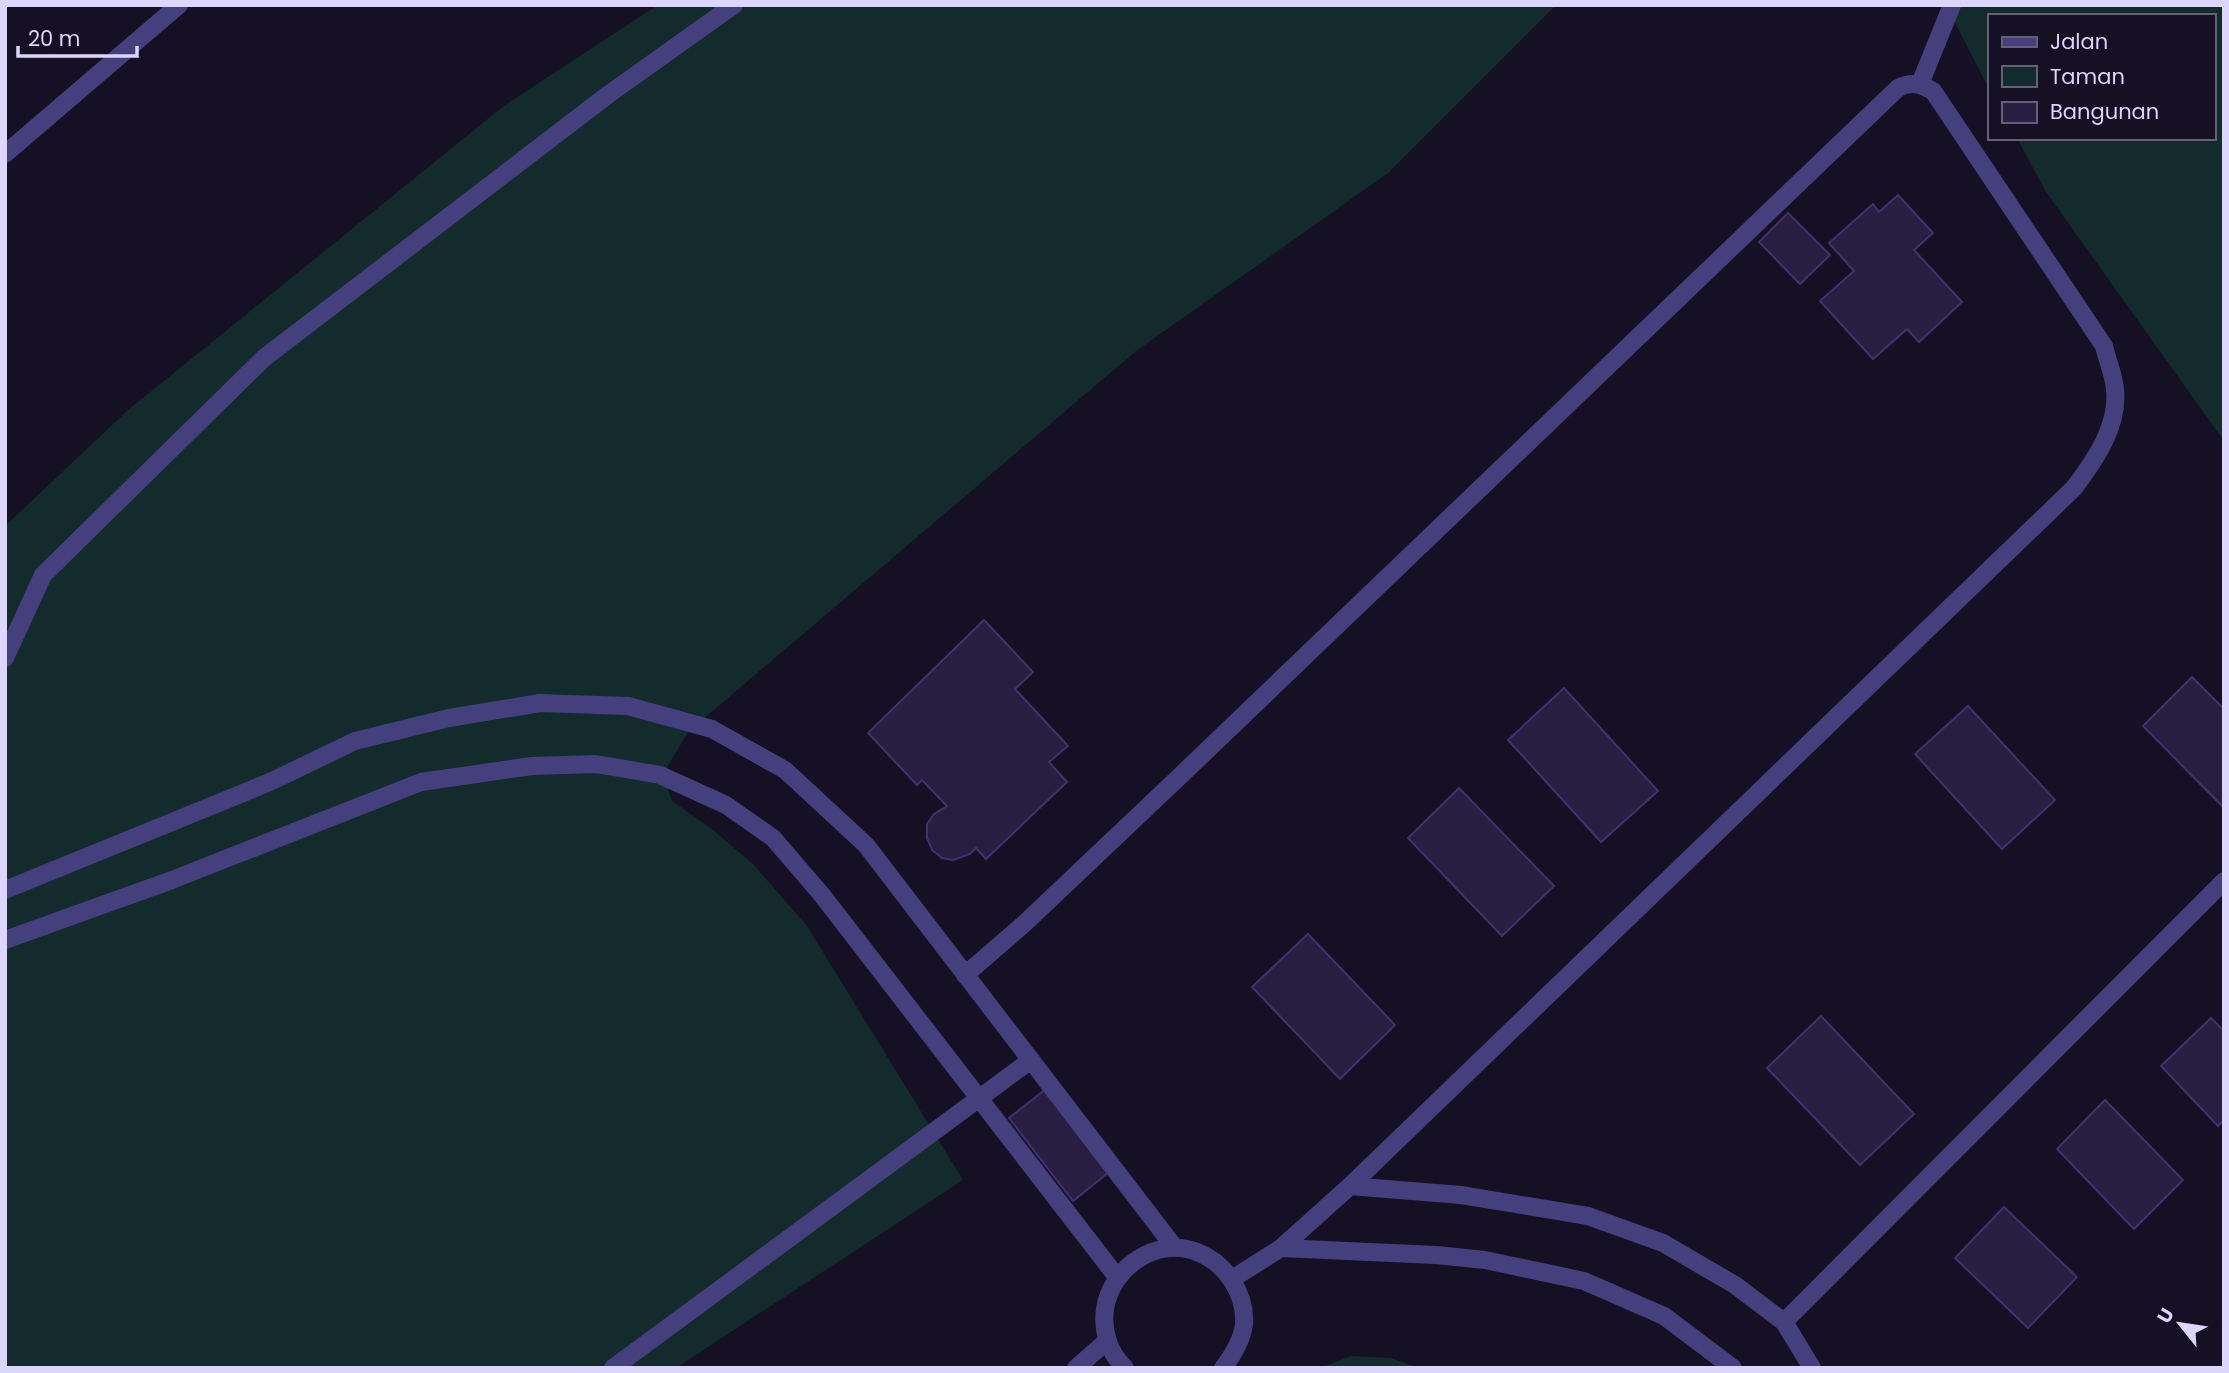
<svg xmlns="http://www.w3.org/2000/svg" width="2229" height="1373" font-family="Poppins,sans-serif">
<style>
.green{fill:#132b2c}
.building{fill:#281e42;stroke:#41316c;stroke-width:2}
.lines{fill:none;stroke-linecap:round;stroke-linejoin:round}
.lane{stroke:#463f7e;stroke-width:18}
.street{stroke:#463f7e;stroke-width:18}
</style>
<rect width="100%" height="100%" fill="#151023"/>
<g class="green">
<polygon points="658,5 1556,5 1388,173 1136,351 689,731 667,767 666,782 672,801 712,829 753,864 807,926 963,1180 676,1368 5,1368 5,526 128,410 505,105"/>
<polygon points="1946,5 2224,5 2224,441 2046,192 2017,138 2213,138 2213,16 1989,16 1989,89"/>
<polygon points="1351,1356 1391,1358 1418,1368 1320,1368"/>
</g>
<g class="building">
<polygon points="1898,195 1933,233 1914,250 1962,302 1919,342 1907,329 1873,359 1820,301 1854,271 1829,243 1873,204 1879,212"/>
<polygon points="1788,213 1830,255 1800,284 1759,242"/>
<polygon points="984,620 1033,672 1015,689 1068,746 1049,762 1067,782 986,859 976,848 970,854 953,860 942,858 932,850 927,838 927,824 934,814 947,806 922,780 917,785 868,733"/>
<polygon points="2192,677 2224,709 2224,808 2143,726"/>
<polygon points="1564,688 1658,791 1601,842 1508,740"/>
<polygon points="1968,706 2055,800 2002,849 1915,754"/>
<polygon points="1459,788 1554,886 1502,936 1408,838"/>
<polygon points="1308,934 1395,1025 1340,1079 1252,987"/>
<polygon points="1821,1016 1914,1114 1860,1165 1767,1068"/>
<polygon points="2211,1018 2224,1031 2224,1120 2218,1126 2161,1066"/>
<polygon points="1046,1089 1109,1172 1073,1201 1009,1118"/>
<polygon points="2105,1100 2183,1180 2134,1229 2057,1149"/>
<polygon points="2004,1207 2077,1277 2028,1328 1955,1258"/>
</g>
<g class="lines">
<g class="lane">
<polyline points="1920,84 1952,5"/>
<polyline points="5,658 43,575 264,358 609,94 734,5"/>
<polyline points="613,1368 1031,1060"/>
</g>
<g class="street">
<polyline points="5,154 179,5"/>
<polyline points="5,890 270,782 355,741 449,718 540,703 628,706 712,729 785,770 866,845 1175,1248"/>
<polyline points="5,940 172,880 421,782 532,766 596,764 660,775 726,805 773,838 822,895 1117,1277"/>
<path d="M965,975L1025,923L1178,778L1898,88C1912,81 1920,84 1933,91L2104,346C2107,360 2114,375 2115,389C2119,426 2095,460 2074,488L1350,1186L1281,1248L1232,1279"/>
<polyline points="1350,1186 1461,1195 1588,1216 1663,1243 1735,1285 1784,1322 1812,1368"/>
<polyline points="1281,1248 1436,1255 1485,1260 1584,1281 1664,1316 1733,1368"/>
<polyline points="1784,1322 2224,881"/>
<polyline points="1076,1368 1107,1341"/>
<path d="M1125,1368C1109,1353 1102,1331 1105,1309C1111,1268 1156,1236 1197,1252C1226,1263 1246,1294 1244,1324C1242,1341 1233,1355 1223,1368"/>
</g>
</g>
<rect width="2229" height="1373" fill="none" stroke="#dcd5fc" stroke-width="14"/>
<rect x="1988" y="14" width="228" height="126" fill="#151023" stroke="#655f7a" stroke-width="2"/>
<rect x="2002" y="37" width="35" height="10" fill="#463f7e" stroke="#655f7a" stroke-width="2"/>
<text x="2050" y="49" font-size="21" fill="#dcd5fc">Jalan</text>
<rect x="2002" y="66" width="35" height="21" fill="#132b2c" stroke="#655f7a" stroke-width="2"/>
<text x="2050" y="84" font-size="21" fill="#dcd5fc">Taman</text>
<rect x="2002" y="102" width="35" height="21" fill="#281e42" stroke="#655f7a" stroke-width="2"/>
<text x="2050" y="119" font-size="21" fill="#dcd5fc">Bangunan</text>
<g transform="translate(2180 1324) rotate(300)" stroke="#151023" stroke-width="5" paint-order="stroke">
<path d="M0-5L12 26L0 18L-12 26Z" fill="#dcd5fc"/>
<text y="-10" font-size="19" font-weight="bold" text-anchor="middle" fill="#dcd5fc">U</text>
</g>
<path d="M18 46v10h119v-10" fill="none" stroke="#dcd5fc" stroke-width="3.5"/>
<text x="28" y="46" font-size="21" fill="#dcd5fc" stroke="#151023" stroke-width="5" paint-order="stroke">20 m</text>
</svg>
